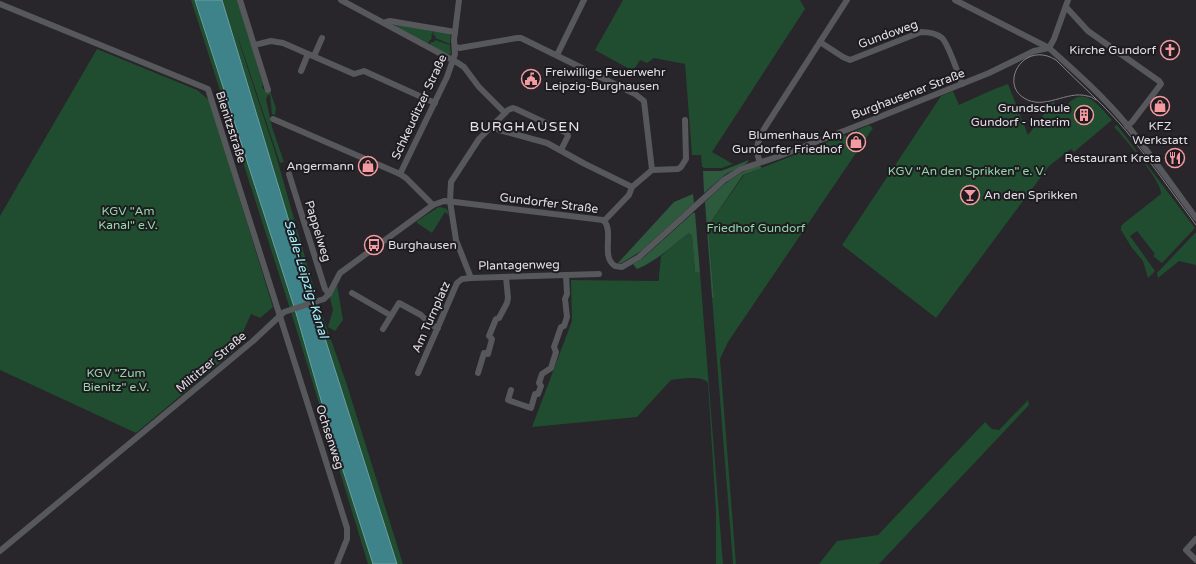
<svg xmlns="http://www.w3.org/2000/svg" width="1196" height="564" font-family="'Varela Round',sans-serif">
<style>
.green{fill:#204c2f}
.forest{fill:#2d5a3c}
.water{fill:#3d8389;stroke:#6e9fa4}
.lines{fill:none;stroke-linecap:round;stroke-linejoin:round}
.minor{stroke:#56585b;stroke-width:6}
.tram{stroke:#848187;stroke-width:1}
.labels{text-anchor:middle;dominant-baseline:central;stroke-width:4;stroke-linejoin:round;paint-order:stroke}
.street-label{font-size:12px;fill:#e1dfe4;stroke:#1e1b21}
.poi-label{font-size:12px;fill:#e1dfe4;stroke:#1e1b21;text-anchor:end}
.park-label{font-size:12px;fill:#91d8a6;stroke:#1e1b21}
.water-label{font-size:13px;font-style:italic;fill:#a3f5fc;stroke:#1e1b21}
.quarter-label{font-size:14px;letter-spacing:1px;fill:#e6e3eb;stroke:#1e1b21}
</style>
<rect width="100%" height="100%" fill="#28252b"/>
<g class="green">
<polygon points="191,0 195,0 296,313 325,414 373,564 368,564 292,315"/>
<polygon points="222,0 238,0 263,85 262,86 263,89 270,91 276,108 275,115 272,114 270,95 268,95 266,99 272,127 284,162 280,163 237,34 241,48 275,152 319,306 346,382 403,564 397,564 315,307"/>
<polygon points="623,0 800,0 805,9 712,152 733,164 722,168 705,168 702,167 701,155 692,155 685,64 654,58 647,63 640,60 633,71 595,50"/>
<polygon points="396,24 433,30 432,35 430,35 432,36 431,40 430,40 428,44 395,26"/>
<polygon points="434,31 451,33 450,44 435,38 436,36 433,35"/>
<polygon points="435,40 450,45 451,54 446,54 430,45 431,42 434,42"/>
<polygon points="97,49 197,90 209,100 273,307 260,318 251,314 235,350 136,433 0,370 0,216"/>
<path d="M1008,84L1028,135L1053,102L1063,111C1066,108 1068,103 1071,101C1087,87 1102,110 1112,120L1074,152L1071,149L1049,166L936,318L842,245L941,96L953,91L959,105L992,90Z"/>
<polygon points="869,125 873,128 728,342 720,359 736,564 733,564 712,297 714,297 708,226 744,175 845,135 848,138 851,133"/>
<path d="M1117,125L1195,228L1162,263L1153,256L1155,254L1137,231L1130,236L1155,271L1148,278L1143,261L1132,248L1121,230V226L1124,223L1161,194C1162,181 1128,143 1118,131L1114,127Z"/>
<polygon points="440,207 447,209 449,215 445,212 432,233 417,223 417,221 437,208"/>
<polygon points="1196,232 1196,265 1179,261 1158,278 1157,273"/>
<path d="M689,233L692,236L695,272L700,273L723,564H716V512L708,383C702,375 680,379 671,380L637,417L532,427L572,321L571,280L659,281V275L661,256Z"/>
<polygon points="337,285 343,320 335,331 328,327 333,310 330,298"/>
<polygon points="1028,400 1029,405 879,564 819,564 837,541 878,535 985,422 992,429 999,430"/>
</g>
<g class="forest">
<polygon points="749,160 747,163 726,174 704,193 703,171 721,171"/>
<path d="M759,165L762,168L743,175L708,226L714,297H712L705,202C724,184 734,174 759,165Z"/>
<polygon points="693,194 694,203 641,251 622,263 618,263 674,202"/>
<path d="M693,213H695L700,273L695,272L692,236L689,233C672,246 657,261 637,269L633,264L643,258Z"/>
</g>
<polygon class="water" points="195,0 222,0 315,307 397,564 373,564 325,414 296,313"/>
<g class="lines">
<g class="minor">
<polyline points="240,0 268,90"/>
<polyline points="341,0 458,63 464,67 479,87 505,113"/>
<path d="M955,0L1049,48C1076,72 1104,97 1127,125C1151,155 1173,187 1196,218"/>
<polyline points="0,4 208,89 347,528 347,539 337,564"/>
<polyline points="1066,7 1088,31 1159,81 1161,84 1132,122 1127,126"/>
<polyline points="385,23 386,22 390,21 455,32"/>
<path d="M820,42L843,57L850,60L921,32C928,32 936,33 942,38C949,45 958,74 962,84"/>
<polyline points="254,45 271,41 283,43 354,74 364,71 435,103"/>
<polyline points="455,47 460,48 465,47 517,38 521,38 635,94 644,101 652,170 632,187 629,195 604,221"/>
<polyline points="1049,48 1054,39 1068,0"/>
<polyline points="557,55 584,0"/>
<polyline points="314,56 322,38"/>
<polyline points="301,71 308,54"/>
<polyline points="273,119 400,174 406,178 433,205"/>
<polyline points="493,126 499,130 547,143 585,164 632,187"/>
<polyline points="561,150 568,136 567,133 516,109 513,108 508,110 479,139 451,182 450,201 456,240 471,278 599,274"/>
<path d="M760,162C754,148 758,142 764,129L847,0"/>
<polyline points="652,170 678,169 681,167 686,159 685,120"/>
<polyline points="289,174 325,289 329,294"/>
<polyline points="400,174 447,77 455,54 454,40 459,0"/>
<polyline points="352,293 390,315"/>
<polyline points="383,329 399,303 421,315 431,325 438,328"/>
<polyline points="418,373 457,283 462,279 471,278"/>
<polyline points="478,373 484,353 488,354 492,339 489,336 496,319 499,318 507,303 508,298 506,277"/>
<polyline points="511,390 508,400 531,408 535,394 538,394 541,386 539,383 542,374 551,368 556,352 554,347 561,327 564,326 567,317 565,299 567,294 566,275"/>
<polyline points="1196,539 1186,550 1196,560"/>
<path d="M0,551L253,341L284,312L324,299L329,294L340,273L433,205L444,201L455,202L603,220C615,230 600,257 615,266L622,267L639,257L724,180L741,169L777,157L872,120L989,73L1034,51L1049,48"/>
</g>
<path class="tram" d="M1096,100C1093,98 1090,96 1087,96C1067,90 1044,111 1024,98C999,83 1024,40 1056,60C1080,84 1105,106 1127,132C1151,162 1173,194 1196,225"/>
</g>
<defs>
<symbol id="church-ring" viewBox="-11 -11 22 22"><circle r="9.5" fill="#1e1b21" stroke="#f49b9f" stroke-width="1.5"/><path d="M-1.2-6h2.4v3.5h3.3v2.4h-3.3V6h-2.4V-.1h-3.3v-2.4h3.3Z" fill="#f49b9f"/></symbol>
<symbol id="civic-ring" viewBox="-11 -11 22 22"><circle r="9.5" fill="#1e1b21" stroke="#f49b9f" stroke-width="1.5"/><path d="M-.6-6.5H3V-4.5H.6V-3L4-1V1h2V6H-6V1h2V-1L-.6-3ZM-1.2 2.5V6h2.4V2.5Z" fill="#f49b9f"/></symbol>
<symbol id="shop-ring" viewBox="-11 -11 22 22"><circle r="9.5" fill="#1e1b21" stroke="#f49b9f" stroke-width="1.5"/><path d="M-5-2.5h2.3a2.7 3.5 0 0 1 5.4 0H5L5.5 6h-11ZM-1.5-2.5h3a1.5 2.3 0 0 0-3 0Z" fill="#f49b9f"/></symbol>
<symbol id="building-ring" viewBox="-11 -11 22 22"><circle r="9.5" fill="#1e1b21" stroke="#f49b9f" stroke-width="1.5"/><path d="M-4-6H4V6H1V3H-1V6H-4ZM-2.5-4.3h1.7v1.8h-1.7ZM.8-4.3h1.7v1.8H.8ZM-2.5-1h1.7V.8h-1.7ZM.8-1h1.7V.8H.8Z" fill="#f49b9f"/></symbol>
<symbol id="restaurant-ring" viewBox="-11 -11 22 22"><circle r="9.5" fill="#1e1b21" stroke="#f49b9f" stroke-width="1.5"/><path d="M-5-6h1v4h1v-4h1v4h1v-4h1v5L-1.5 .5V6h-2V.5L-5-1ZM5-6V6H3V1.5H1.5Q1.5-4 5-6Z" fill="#f49b9f"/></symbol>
<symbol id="bar-ring" viewBox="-11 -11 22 22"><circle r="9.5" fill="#1e1b21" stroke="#f49b9f" stroke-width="1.5"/><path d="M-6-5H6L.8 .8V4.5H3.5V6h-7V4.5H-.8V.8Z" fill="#f49b9f"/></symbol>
<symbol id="bus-ring" viewBox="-11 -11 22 22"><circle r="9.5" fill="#1e1b21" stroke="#f49b9f" stroke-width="1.5"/><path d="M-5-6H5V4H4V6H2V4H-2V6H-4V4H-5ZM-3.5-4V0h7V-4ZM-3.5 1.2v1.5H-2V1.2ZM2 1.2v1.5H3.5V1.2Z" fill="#f49b9f"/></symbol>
</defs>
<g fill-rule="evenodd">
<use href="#church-ring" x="1159" y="39" width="22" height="22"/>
<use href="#civic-ring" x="520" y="68" width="22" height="22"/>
<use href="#shop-ring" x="1149" y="95" width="22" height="22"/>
<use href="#building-ring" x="1073" y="104" width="22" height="22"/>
<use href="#shop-ring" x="845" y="131" width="22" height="22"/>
<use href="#restaurant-ring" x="1164" y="147" width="22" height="22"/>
<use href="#shop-ring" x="357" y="155" width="22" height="22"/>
<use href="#bar-ring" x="959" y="184" width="22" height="22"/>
<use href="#bus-ring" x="363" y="234" width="22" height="22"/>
</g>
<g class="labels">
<g class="street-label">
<text transform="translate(888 34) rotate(-20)">Gundoweg</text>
<text transform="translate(908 94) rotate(-21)">Burghausener Straße</text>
<text transform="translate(419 107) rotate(-65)">Schkeuditzer Straße</text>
<text transform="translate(231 127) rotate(72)">Bienitzstraße</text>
<text transform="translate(549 203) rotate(7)">Gundorfer Straße</text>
<text transform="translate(318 231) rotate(73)">Pappelweg</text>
<text transform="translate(519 265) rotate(-1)">Plantagenweg</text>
<text transform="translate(431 317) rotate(-66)">Am Turnplatz</text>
<text transform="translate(211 362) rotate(-40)">Miltitzer Straße</text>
<text transform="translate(330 437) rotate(72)">Ochsenweg</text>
</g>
<g class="poi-label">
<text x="1156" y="50">Kirche Gundorf</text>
<text x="545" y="72" text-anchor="start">Freiwillige Feuerwehr<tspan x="545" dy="14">Leipzig-Burghausen</tspan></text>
<text x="1070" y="108">Grundschule<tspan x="1070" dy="14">Gundorf - Interim</tspan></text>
<text x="1160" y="126" text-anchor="middle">KFZ<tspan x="1160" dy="14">Werkstatt</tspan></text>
<text x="842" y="135">Blumenhaus Am<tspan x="842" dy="14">Gundorfer Friedhof</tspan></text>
<text x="1161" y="158">Restaurant Kreta</text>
<text x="354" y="166">Angermann</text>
<text x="984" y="195" text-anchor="start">An den Sprikken</text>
<text x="388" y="245" text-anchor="start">Burghausen</text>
</g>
<g class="park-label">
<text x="967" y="171">KGV "An den Sprikken" e. V.</text>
<text x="128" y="211">KGV "Am<tspan x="128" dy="14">Kanal" e.V.</tspan></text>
<text x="756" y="228">Friedhof Gundorf</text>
<text x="116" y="373">KGV "Zum<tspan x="116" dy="14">Bienitz" e.V.</tspan></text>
</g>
<g class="water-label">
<text transform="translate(306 279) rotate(73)">Saale-Leipzig-Kanal</text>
</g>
<g class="quarter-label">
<text x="525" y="126">BURGHAUSEN</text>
</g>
</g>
</svg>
